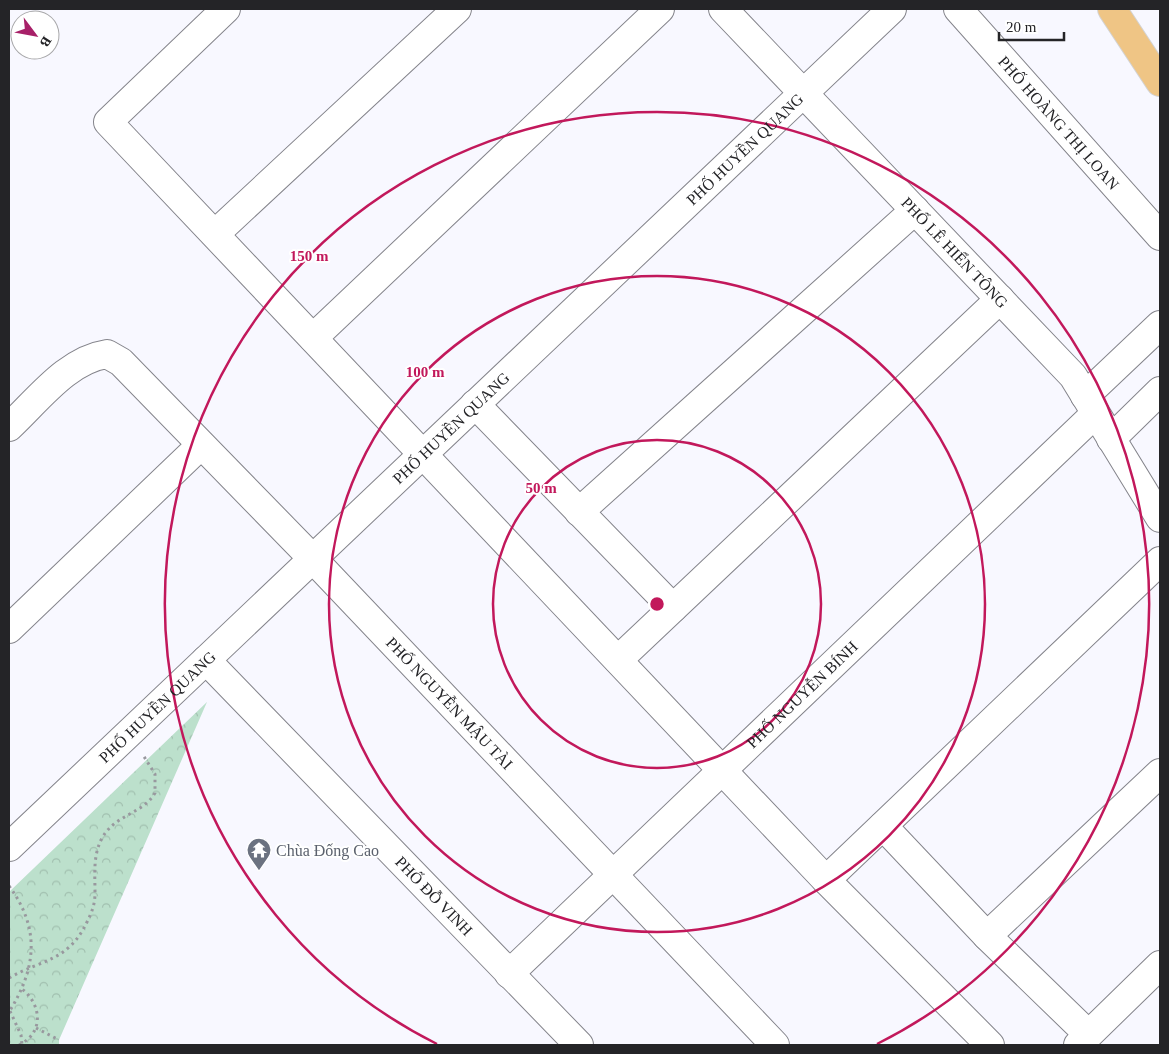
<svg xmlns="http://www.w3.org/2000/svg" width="1169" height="1054" font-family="Georgia,serif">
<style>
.forest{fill:url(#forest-crowns)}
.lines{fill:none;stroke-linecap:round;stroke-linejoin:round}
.minor-casing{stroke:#84848b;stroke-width:30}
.major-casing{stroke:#d3d3d4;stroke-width:30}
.path{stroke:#98989e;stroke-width:3;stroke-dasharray:2.5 4;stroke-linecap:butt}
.minor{stroke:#fff;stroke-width:28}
.major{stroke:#efc585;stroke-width:28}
.ring{fill:none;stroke:#c2185b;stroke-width:2.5}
.labels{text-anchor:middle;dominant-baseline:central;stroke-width:4;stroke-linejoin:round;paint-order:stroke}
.street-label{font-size:16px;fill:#242427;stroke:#fff}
.worship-label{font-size:16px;fill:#5b616d;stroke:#fff;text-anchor:start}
.centre{fill:#c2185b;stroke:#fff;stroke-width:2.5}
.ring-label{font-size:15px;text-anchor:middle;font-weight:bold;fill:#c2185b;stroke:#fff;stroke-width:4;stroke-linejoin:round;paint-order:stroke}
</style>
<defs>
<pattern id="forest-crowns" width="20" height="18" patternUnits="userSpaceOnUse" patternTransform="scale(1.25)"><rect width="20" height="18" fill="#bce0cc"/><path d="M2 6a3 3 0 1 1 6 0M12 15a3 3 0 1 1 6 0" fill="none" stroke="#a1c0af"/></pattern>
</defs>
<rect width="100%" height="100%" fill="#f8f8ff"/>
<polygon class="forest" points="207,702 59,1040 59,1045 9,1045 9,892"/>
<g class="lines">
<defs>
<g id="minor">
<polyline points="226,9 108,122 826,880 990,1045"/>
<path id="s1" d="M723,9L1073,376L1160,518"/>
<path id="s2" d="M958,9L1160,236"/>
<polyline points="215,234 457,9"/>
<polyline points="313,338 660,9"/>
<polyline points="1085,396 1160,325"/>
<polyline points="475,404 673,608"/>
<path id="s3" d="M9,427C38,400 67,360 107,354L121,362L313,559L775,1045"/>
<polyline points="1111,439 1160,391"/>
<polyline points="579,512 915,210"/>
<polyline points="9,629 201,445"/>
<path id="s4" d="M206,660L579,1045"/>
<polyline points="618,660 1000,299"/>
<polyline points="883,826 987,936 1088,1034"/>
<path id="s5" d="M9,847L892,9"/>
<polyline points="826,880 1160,561"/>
<polyline points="987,936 1160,773"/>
<path id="s6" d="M509,974L1095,414"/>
<polyline points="1078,1045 1160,965"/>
</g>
<polyline id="major" points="1112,9 1160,82"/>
</defs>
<use href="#minor" class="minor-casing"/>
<use href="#major" class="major-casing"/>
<g class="path">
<path d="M9,886C41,929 36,969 9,1012"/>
<path d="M9,978C42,959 68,962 87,922C92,912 95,904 95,893C95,874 93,857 101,840C114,814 142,815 155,793V774L143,755"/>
<polyline points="10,1011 21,1035 22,1045"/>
<polyline points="36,1028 59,1040"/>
<path d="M19,1045C44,1033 42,1005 22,989"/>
</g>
<use href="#minor" class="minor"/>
<use href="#major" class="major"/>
</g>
<g class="ring">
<circle cx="657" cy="604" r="164"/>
<circle cx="657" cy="604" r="328"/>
<path d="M437 1044A492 492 0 1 1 877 1044"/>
</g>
<defs>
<symbol id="temple-pin" viewBox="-11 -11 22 30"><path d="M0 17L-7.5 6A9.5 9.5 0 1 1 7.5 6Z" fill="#6b7280" stroke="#fff"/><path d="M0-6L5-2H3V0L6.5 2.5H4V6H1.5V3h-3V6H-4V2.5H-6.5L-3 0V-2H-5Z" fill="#fff"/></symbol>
</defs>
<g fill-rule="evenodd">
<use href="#temple-pin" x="245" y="836" width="28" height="38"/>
</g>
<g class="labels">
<g class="street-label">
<text stroke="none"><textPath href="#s2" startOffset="152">PHỐ HOÀNG THỊ LOAN</textPath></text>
<text stroke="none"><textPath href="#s5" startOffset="1014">PHỐ HUYỀN QUANG</textPath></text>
<text stroke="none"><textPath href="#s1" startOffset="336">PHỐ LÊ HIỂN TÔNG</textPath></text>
<text stroke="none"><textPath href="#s5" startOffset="609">PHỐ HUYỀN QUANG</textPath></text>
<text stroke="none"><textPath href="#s6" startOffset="405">PHỐ NGUYỄN BÍNH</textPath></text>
<text stroke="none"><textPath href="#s3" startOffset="614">PHỐ NGUYỄN MẬU TÀI</textPath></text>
<text stroke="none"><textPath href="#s5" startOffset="204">PHỐ HUYỀN QUANG</textPath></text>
<text stroke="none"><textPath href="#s4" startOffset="328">PHỐ ĐỖ VINH</textPath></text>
</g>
<g class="worship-label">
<text x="276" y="850">Chùa Đống Cao</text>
</g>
</g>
<circle cx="657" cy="604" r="8" class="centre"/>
<g class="ring-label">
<text x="309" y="261">150 m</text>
<text x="425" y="377">100 m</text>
<text x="541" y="493">50 m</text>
</g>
<rect width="1169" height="1054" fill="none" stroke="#242427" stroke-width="20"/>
<g transform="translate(35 35) rotate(122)"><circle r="24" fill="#ffffff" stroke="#a7a7a9"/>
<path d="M0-4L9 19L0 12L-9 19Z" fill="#a72068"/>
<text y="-8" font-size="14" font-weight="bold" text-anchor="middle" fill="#242427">B</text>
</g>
<path d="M999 32v8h65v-8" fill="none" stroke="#242427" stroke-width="2.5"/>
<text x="1006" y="32" font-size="15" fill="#242427" stroke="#ffffff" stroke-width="4" paint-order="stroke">20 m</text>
</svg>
